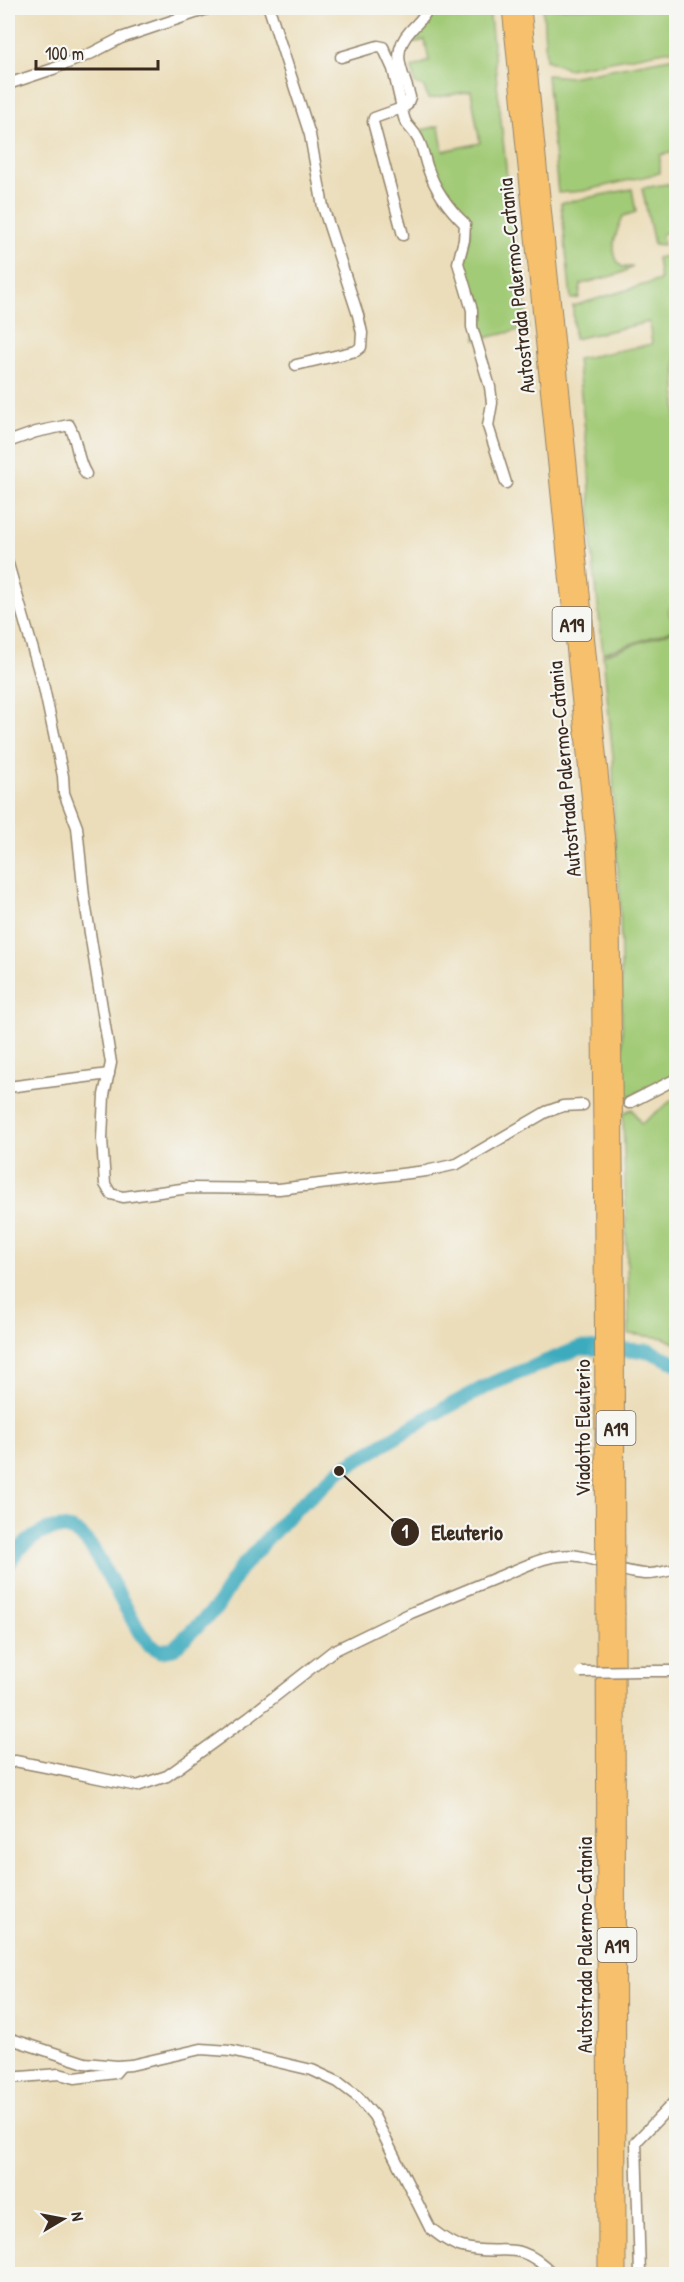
<svg xmlns="http://www.w3.org/2000/svg" width="684" height="2282" font-family="'Patrick Hand',sans-serif">
<style>
.green{fill:#a2cb77;stroke:#6e7a4a;stroke-width:1.5}
.lines{fill:none;stroke-linecap:round;stroke-linejoin:round}
.river{stroke:#3eabbe;stroke-width:15}
.minor-casing{stroke:#93846c;stroke-width:13}
.highway-casing{stroke:#93846c;stroke-width:17}
.minor{stroke:#fff;stroke-width:10}
.highway{stroke:#f7c06c;stroke-width:15}
.minor-bridge-casing{stroke:#93846c;stroke-width:13;stroke-linecap:butt}
.highway-bridge-casing{stroke:#93846c;stroke-width:17;stroke-linecap:butt}
.minor-bridge{stroke:#fff;stroke-width:10}
.highway-bridge{stroke:#f7c06c;stroke-width:15}
.labels{text-anchor:middle;dominant-baseline:central;stroke-width:4.5;stroke-linejoin:round;paint-order:stroke}
.shield{fill:#f6f6f2;stroke:#73675e;stroke-width:1.5}
.shield-label{font-size:20px;font-weight:bold;fill:#3b2a1e}
.street-label{font-size:21px;fill:#3b2a1e;stroke:#f6f6f2}
.leader{fill:none;stroke:#3b2a1e;stroke-width:2}
.callout-dot{fill:#3b2a1e;stroke:#f6f6f2;stroke-width:2}
.mark-label{font-size:18px;text-anchor:middle;font-weight:bold;fill:#fff}
.callout-label{font-size:22px;text-anchor:middle;font-weight:bold;fill:#3b2a1e;stroke:#f6f6f2;stroke-width:4.5;stroke-linejoin:round;paint-order:stroke}
</style>
<rect width="100%" height="100%" fill="#f6f6f2"/>
<filter id="ink" filterUnits="userSpaceOnUse"><feTurbulence type="fractalNoise" baseFrequency=".0167" numOctaves="2"/><feDisplacementMap in="SourceGraphic" scale="12" xChannelSelector="R" yChannelSelector="G"/><feConvolveMatrix kernelMatrix="1 2 1 2 8 2 1 2 1" color-interpolation-filters="sRGB"/></filter>
<filter id="wash" filterUnits="userSpaceOnUse"><feTurbulence type="fractalNoise" baseFrequency=".008" numOctaves="4" result="noise"/><feDisplacementMap in="SourceGraphic" scale="24" xChannelSelector="R" yChannelSelector="G"/><feGaussianBlur stdDeviation="1.35" result="paint"/><feColorMatrix in="noise" values="0 0 0 0 0 0 0 0 0 0 0 0 0 0 0 0 0 1.4 0 .05"/><feComposite in="paint" operator="in"/></filter>
<g filter="url(#wash)">
<rect width="100%" height="100%" fill="#ebddb9"/>
<g class="green">
<polygon points="435,8 489,8 510,205 528,328 476,340 479,307 470,285 464,264 471,230 439,178 430,151 417,131 439,126 443,151 480,143 471,91 428,99 424,87 415,84 412,68 429,61 425,40 409,44 435,11"/>
<polygon points="543,8 676,8 676,49 568,69 546,60"/>
<polygon points="676,57 676,152 660,155 660,173 583,191 558,193 547,75 570,77"/>
<polygon points="667,184 675,188 676,200 672,205 676,229 662,234 663,245 654,244 642,188"/>
<path d="M632,189L636,212L623,216C616,233 607,252 622,267H633L619,274L581,284L579,298L571,299L561,203Z"/>
<polygon points="676,254 676,604 668,610 676,629 603,653 592,549 589,467 577,359 652,344 649,322 574,339 573,306 660,280 657,258"/>
<polygon points="676,630 676,1075 623,1099 620,896 614,823 613,757 603,655"/>
<polygon points="676,1097 676,1344 664,1338 629,1334 623,1113 632,1109 641,1124"/>
</g>
<g class="lines">
<path class="river" d="M8,1565C18,1546 47,1521 71,1530C81,1533 86,1541 93,1549L140,1633L150,1645L161,1651L173,1649L216,1608L239,1570L288,1516L339,1471L434,1414L493,1383L580,1348L649,1351L676,1363"/>
</g>
</g>
<g filter="url(#ink)">
<g class="lines">
<defs>
<g id="minor">
<polyline points="269,8 310,135 323,207 358,315 362,333 361,347 356,351 296,365"/>
<path d="M428,8C424,18 418,22 411,30C389,54 403,70 410,97L407,105L402,108C405,129 410,124 418,139C423,148 424,157 427,166C434,187 448,208 465,224L464,240L458,263L472,310V327L490,387L492,403L488,426L506,483"/>
<polyline points="341,57 378,46 383,47 393,69 402,108 374,118 373,122 403,235"/>
<polyline points="8,84 53,69 92,53 121,38 210,8"/>
<path d="M8,442L36,432L69,425C78,440 76,459 86,474"/>
<polyline points="8,564 44,688 63,776 64,793 77,827 84,896 111,1063 104,1095 102,1139 105,1184 111,1194 123,1197 189,1188 279,1189 426,1171 457,1164 546,1112 563,1106 583,1105"/>
<polyline points="8,1087 109,1074"/>
<polyline points="629,1103 676,1079"/>
<polyline points="639,1671 676,1671"/>
<path d="M8,1764L15,1761L46,1767L137,1786L167,1776L250,1716L333,1651L411,1613L535,1562C588,1543 598,1570 644,1574C654,1575 666,1571 676,1569"/>
<path d="M8,2038L85,2063L117,2066L131,2065L201,2049L230,2051L312,2070L338,2082L358,2097L374,2116L430,2228C439,2235 450,2244 462,2247C503,2258 516,2236 553,2274"/>
<polyline points="8,2078 59,2074 75,2078 115,2073 121,2066"/>
<polyline points="640,2274 636,2142 676,2100"/>
</g>
<g id="highway">
<polyline points="510,8 594,843 599,921 602,1242"/>
<polyline points="523,8 607,842 612,919 616,1241"/>
<polyline points="604,1615 606,2274"/>
<polyline points="617,1615 618,2274"/>
</g>
</defs>
<use href="#minor" class="minor-casing"/>
<use href="#highway" class="highway-casing"/>
<use href="#minor" class="minor"/>
<use href="#highway" class="highway"/>
<defs>
<polyline id="minor-bridge" points="581,1672 639,1671"/>
<g id="highway-bridge">
<polyline points="616,1241 617,1615"/>
<polyline points="602,1242 604,1615"/>
</g>
</defs>
<use href="#minor-bridge" class="minor-bridge-casing"/>
<use href="#highway-bridge" class="highway-bridge-casing"/>
<use href="#minor-bridge" class="minor-bridge"/>
<use href="#highway-bridge" class="highway-bridge"/>
</g>
</g>
<g class="labels">
<g class="shield">
<rect x="552.5" y="607" width="39" height="34" rx="4.5"/>
<rect x="596.5" y="1411" width="39" height="34" rx="4.5"/>
<rect x="597.5" y="1928" width="39" height="34" rx="4.5"/>
</g>
<g class="shield-label">
<text x="572" y="624">A19</text>
<text x="616" y="1428">A19</text>
<text x="617" y="1945">A19</text>
</g>
<g class="street-label">
<text transform="translate(516 286) rotate(-96)">Autostrada Palermo-Catania</text>
<text transform="translate(564 769) rotate(-95)">Autostrada Palermo-Catania</text>
<text transform="translate(582 1428) rotate(-90)">Viadotto Eleuterio</text>
<text transform="translate(584 1945) rotate(-90)">Autostrada Palermo-Catania</text>
</g>
</g>
<path class="leader" d="M339 1471L405 1532"/>
<g class="callout-dot">
<circle cx="339" cy="1471" r="6"/>
<circle cx="405" cy="1532" r="15"/>
</g>
<g class="mark-label">
<text x="405" y="1538">1</text>
</g>
<g class="callout-label">
<text x="467" y="1540">Eleuterio</text>
</g>
<rect width="684" height="2282" fill="none" stroke="#f6f6f2" stroke-width="30"/>
<g transform="translate(63 2219) rotate(80)" stroke="#f6f6f2" stroke-width="4.5" paint-order="stroke">
<path d="M0-4.5L10 22L0 15L-10 22Z" fill="#3b2a1e"/>
<text y="-9" font-size="16" font-weight="bold" text-anchor="middle" fill="#3b2a1e">N</text>
</g>
<path d="M36 60v9h122v-9" fill="none" stroke="#3b2a1e" stroke-width="3"/>
<text x="45" y="60" font-size="18" fill="#3b2a1e" stroke="#f6f6f2" stroke-width="4.5" paint-order="stroke">100 m</text>
</svg>
